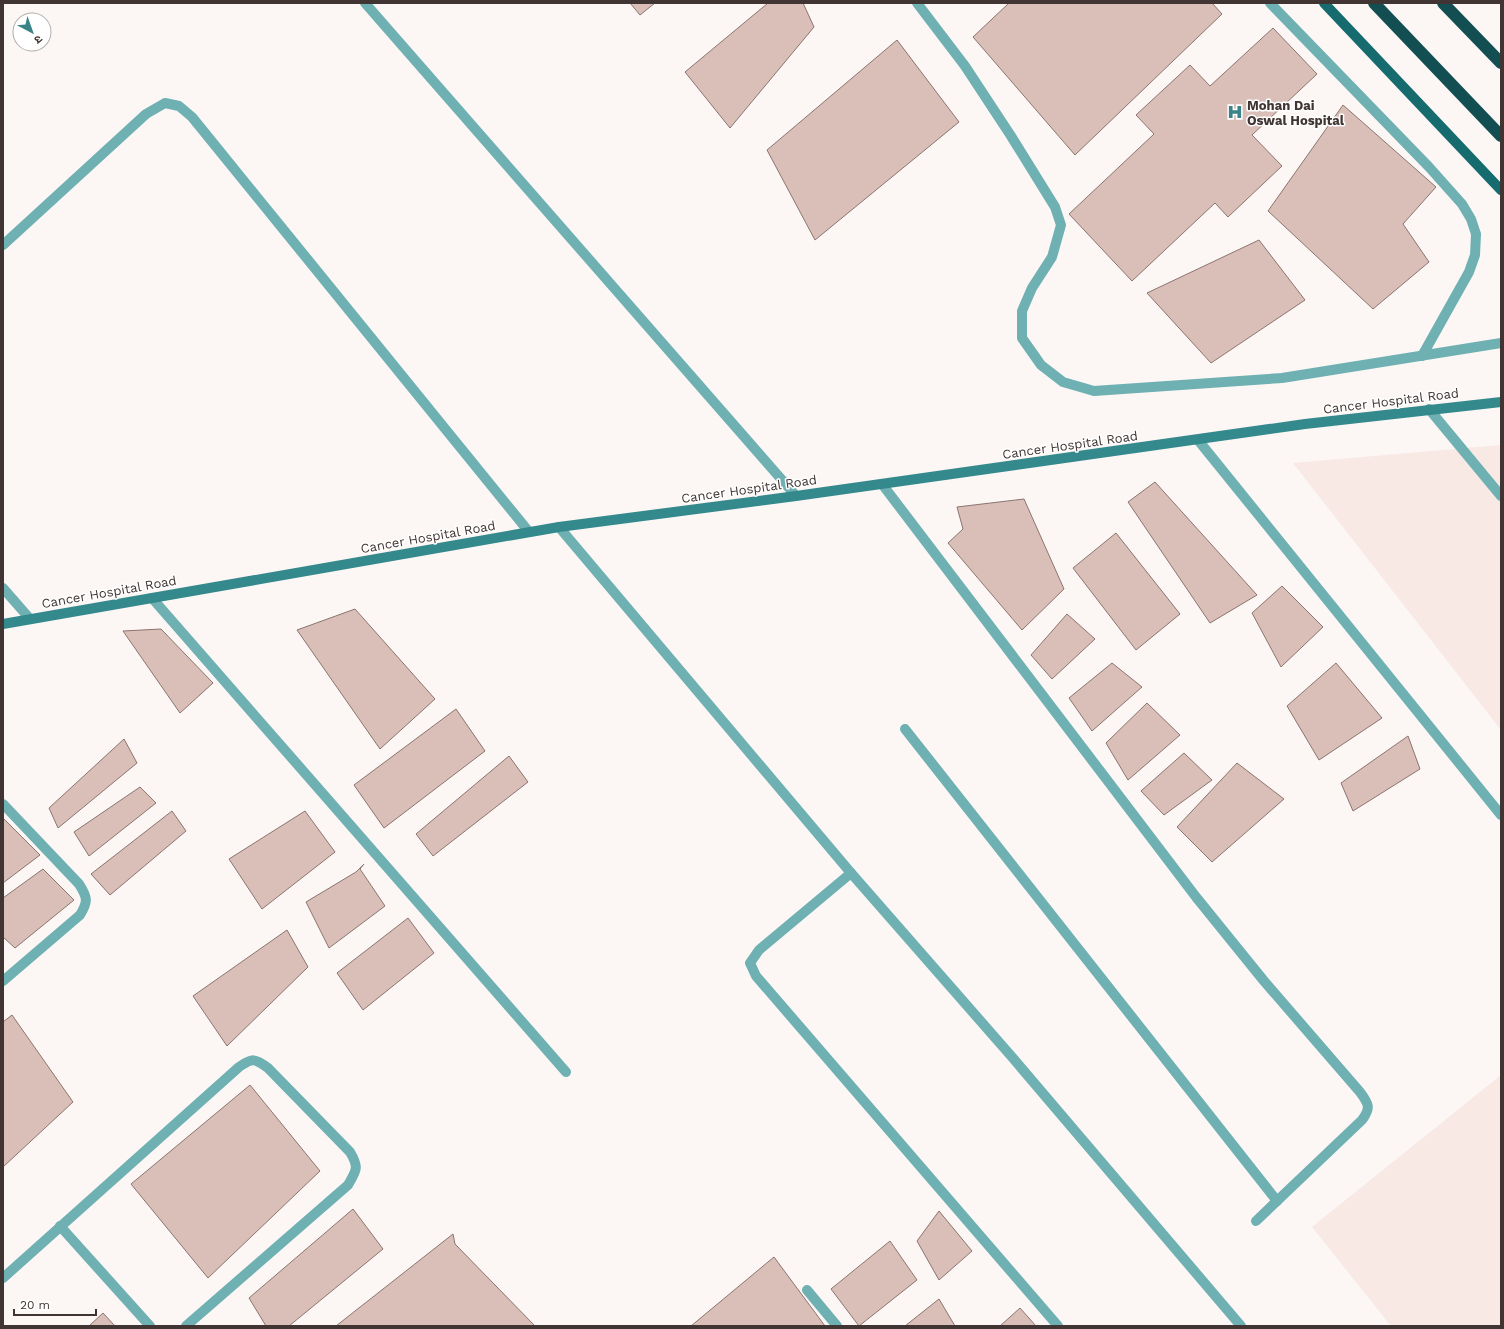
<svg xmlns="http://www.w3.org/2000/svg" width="1504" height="1329" font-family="'Work Sans','Noto Sans Devanagari',sans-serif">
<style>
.built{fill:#f8e9e5}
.building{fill:#dabfb8;stroke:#8c746e}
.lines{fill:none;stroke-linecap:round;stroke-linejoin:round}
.lane{stroke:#6fb0b3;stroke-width:10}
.street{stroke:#6fb0b3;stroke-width:10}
.secondary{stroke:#34898c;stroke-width:10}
.primary{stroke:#166b6e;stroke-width:10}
.highway{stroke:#134f52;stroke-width:12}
.labels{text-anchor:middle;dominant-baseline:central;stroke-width:3;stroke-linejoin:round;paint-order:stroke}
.poi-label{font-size:13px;font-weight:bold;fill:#403532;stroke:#fff;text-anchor:start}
.street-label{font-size:13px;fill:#403532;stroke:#fff}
</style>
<rect width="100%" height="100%" fill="#fcf7f5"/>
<g class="built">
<polygon points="1501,445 1501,730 1293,463"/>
<polygon points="1501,1075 1501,1326 1391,1326 1312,1227"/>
</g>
<g class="building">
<polygon points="630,3 655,3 640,15"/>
<polygon points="768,3 803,3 814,27 730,128 685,72"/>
<polygon points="1009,3 1212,3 1222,14 1075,155 973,37"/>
<polygon points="1273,28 1317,74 1252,135 1282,166 1228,217 1215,203 1132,281 1069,214 1154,134 1136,115 1190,65 1210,86"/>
<polygon points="897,40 959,122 815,240 767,150"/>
<polygon points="1343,105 1436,187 1403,224 1429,262 1373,309 1268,211"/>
<polygon points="1259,240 1305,300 1211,363 1147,293"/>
<polygon points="1155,482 1257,595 1210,623 1128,502"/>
<polygon points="1024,499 1064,589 1022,630 948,543 963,529 957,507"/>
<polygon points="1116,533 1180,614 1136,650 1073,568"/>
<polygon points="1282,586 1323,627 1281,667 1252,613"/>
<polygon points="355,609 435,699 380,749 297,630"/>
<polygon points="1067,614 1095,639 1052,679 1031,655"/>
<polygon points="161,629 213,683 180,713 123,631"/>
<polygon points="1112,663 1142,687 1092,731 1069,698"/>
<polygon points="1336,663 1382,718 1319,760 1287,706"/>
<polygon points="1147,703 1180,735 1128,780 1106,743"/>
<polygon points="456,709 485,751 384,828 354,785"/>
<polygon points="1408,736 1420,769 1353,811 1341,783"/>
<polygon points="124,739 137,763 58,828 49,808"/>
<polygon points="1184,753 1212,780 1164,815 1141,791"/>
<polygon points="509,756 528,782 433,856 416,834"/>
<polygon points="1237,763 1284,799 1212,862 1177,827"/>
<polygon points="140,787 156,803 89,856 74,832"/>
<polygon points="172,811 186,831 110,895 91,874"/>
<polygon points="305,811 335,852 262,909 229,859"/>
<polygon points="3,818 40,855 3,883"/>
<polygon points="364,864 360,869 385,906 329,948 306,902 356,872"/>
<polygon points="43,869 74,900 15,948 3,937 3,898"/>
<polygon points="408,918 434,953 363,1010 337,973"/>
<polygon points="287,930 308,967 227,1046 193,996"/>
<polygon points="12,1015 73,1102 3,1167 3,1022"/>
<polygon points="250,1085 320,1171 208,1278 131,1184"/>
<polygon points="353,1209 383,1249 289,1326 266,1326 249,1298"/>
<polygon points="939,1211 972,1251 939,1280 917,1241"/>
<polygon points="453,1234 455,1244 535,1326 336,1326"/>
<polygon points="890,1241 917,1280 859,1326 831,1289"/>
<polygon points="774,1257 825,1326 691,1326"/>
<polygon points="939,1299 955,1326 905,1326"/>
<polygon points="1020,1308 1036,1326 1000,1326"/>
<polygon points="103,1313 115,1326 89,1326"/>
</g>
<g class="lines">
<g class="lane">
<polyline points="917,3 965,66 1011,136 1055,207 1061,225 1052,257 1032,288 1022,311 1022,338 1041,365 1063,382 1094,391 1282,378 1501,343"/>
<polyline points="1270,3 1429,167 1462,204 1471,219 1476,234 1475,255 1469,272 1422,356"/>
<polyline points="1429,409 1501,496"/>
</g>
<g class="street">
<polyline points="365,3 796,496"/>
<polyline points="3,245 146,114 165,103 179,106 192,117 529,532"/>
<polyline points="1198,440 1501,815"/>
<path d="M882,484L1196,897L1264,981L1360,1092C1369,1104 1371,1108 1362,1120L1256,1221"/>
<polyline points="559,527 851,873 1012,1057 1241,1326"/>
<polyline points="3,588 30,619"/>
<polyline points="152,598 566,1072"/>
<polyline points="905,729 1277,1201"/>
<path d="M3,804L79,884C88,898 88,902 80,915L3,981"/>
<polyline points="851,873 759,950 750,963 756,976 1058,1326"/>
<polyline points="60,1226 150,1326"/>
<path d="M3,1278L239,1067C252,1058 255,1058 268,1068L350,1152C359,1167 357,1170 348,1185L186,1326"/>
<polyline points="807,1290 837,1326"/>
</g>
<polyline class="secondary" points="3,624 559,527 796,496 1305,424 1501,402"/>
<polyline class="primary" points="1324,3 1501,190"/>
<g class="highway">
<polyline points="1374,3 1501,136"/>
<polyline points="1443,3 1501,63"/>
</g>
</g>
<defs>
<symbol id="hospital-bare" viewBox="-9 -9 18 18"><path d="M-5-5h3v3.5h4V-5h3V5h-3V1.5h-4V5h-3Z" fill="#3a8386" stroke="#fff" stroke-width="2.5" paint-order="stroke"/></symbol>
</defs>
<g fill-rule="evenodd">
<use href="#hospital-bare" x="1224" y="101" width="22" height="22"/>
</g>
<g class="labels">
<g class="poi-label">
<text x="1247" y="105">Mohan Dai<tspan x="1247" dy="15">Oswal Hospital</tspan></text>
</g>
<g class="street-label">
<text transform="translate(1391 401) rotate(-7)">Cancer Hospital Road</text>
<text transform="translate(1070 445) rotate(-8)">Cancer Hospital Road</text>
<text transform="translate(749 489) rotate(-8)">Cancer Hospital Road</text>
<text transform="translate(428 537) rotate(-10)">Cancer Hospital Road</text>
<text transform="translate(109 592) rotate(-10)">Cancer Hospital Road</text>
</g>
</g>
<rect width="1504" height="1329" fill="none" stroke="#403532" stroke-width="8"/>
<g transform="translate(32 32) rotate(139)"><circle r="19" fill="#ffffff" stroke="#b3aead"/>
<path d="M0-3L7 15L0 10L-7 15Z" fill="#3a8386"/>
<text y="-6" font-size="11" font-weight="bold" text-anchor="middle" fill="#403532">उ</text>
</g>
<path d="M14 1309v6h82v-6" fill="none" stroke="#403532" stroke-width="2"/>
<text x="20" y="1309" font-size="12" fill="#403532" stroke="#ffffff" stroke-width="3" paint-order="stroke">20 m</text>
</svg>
